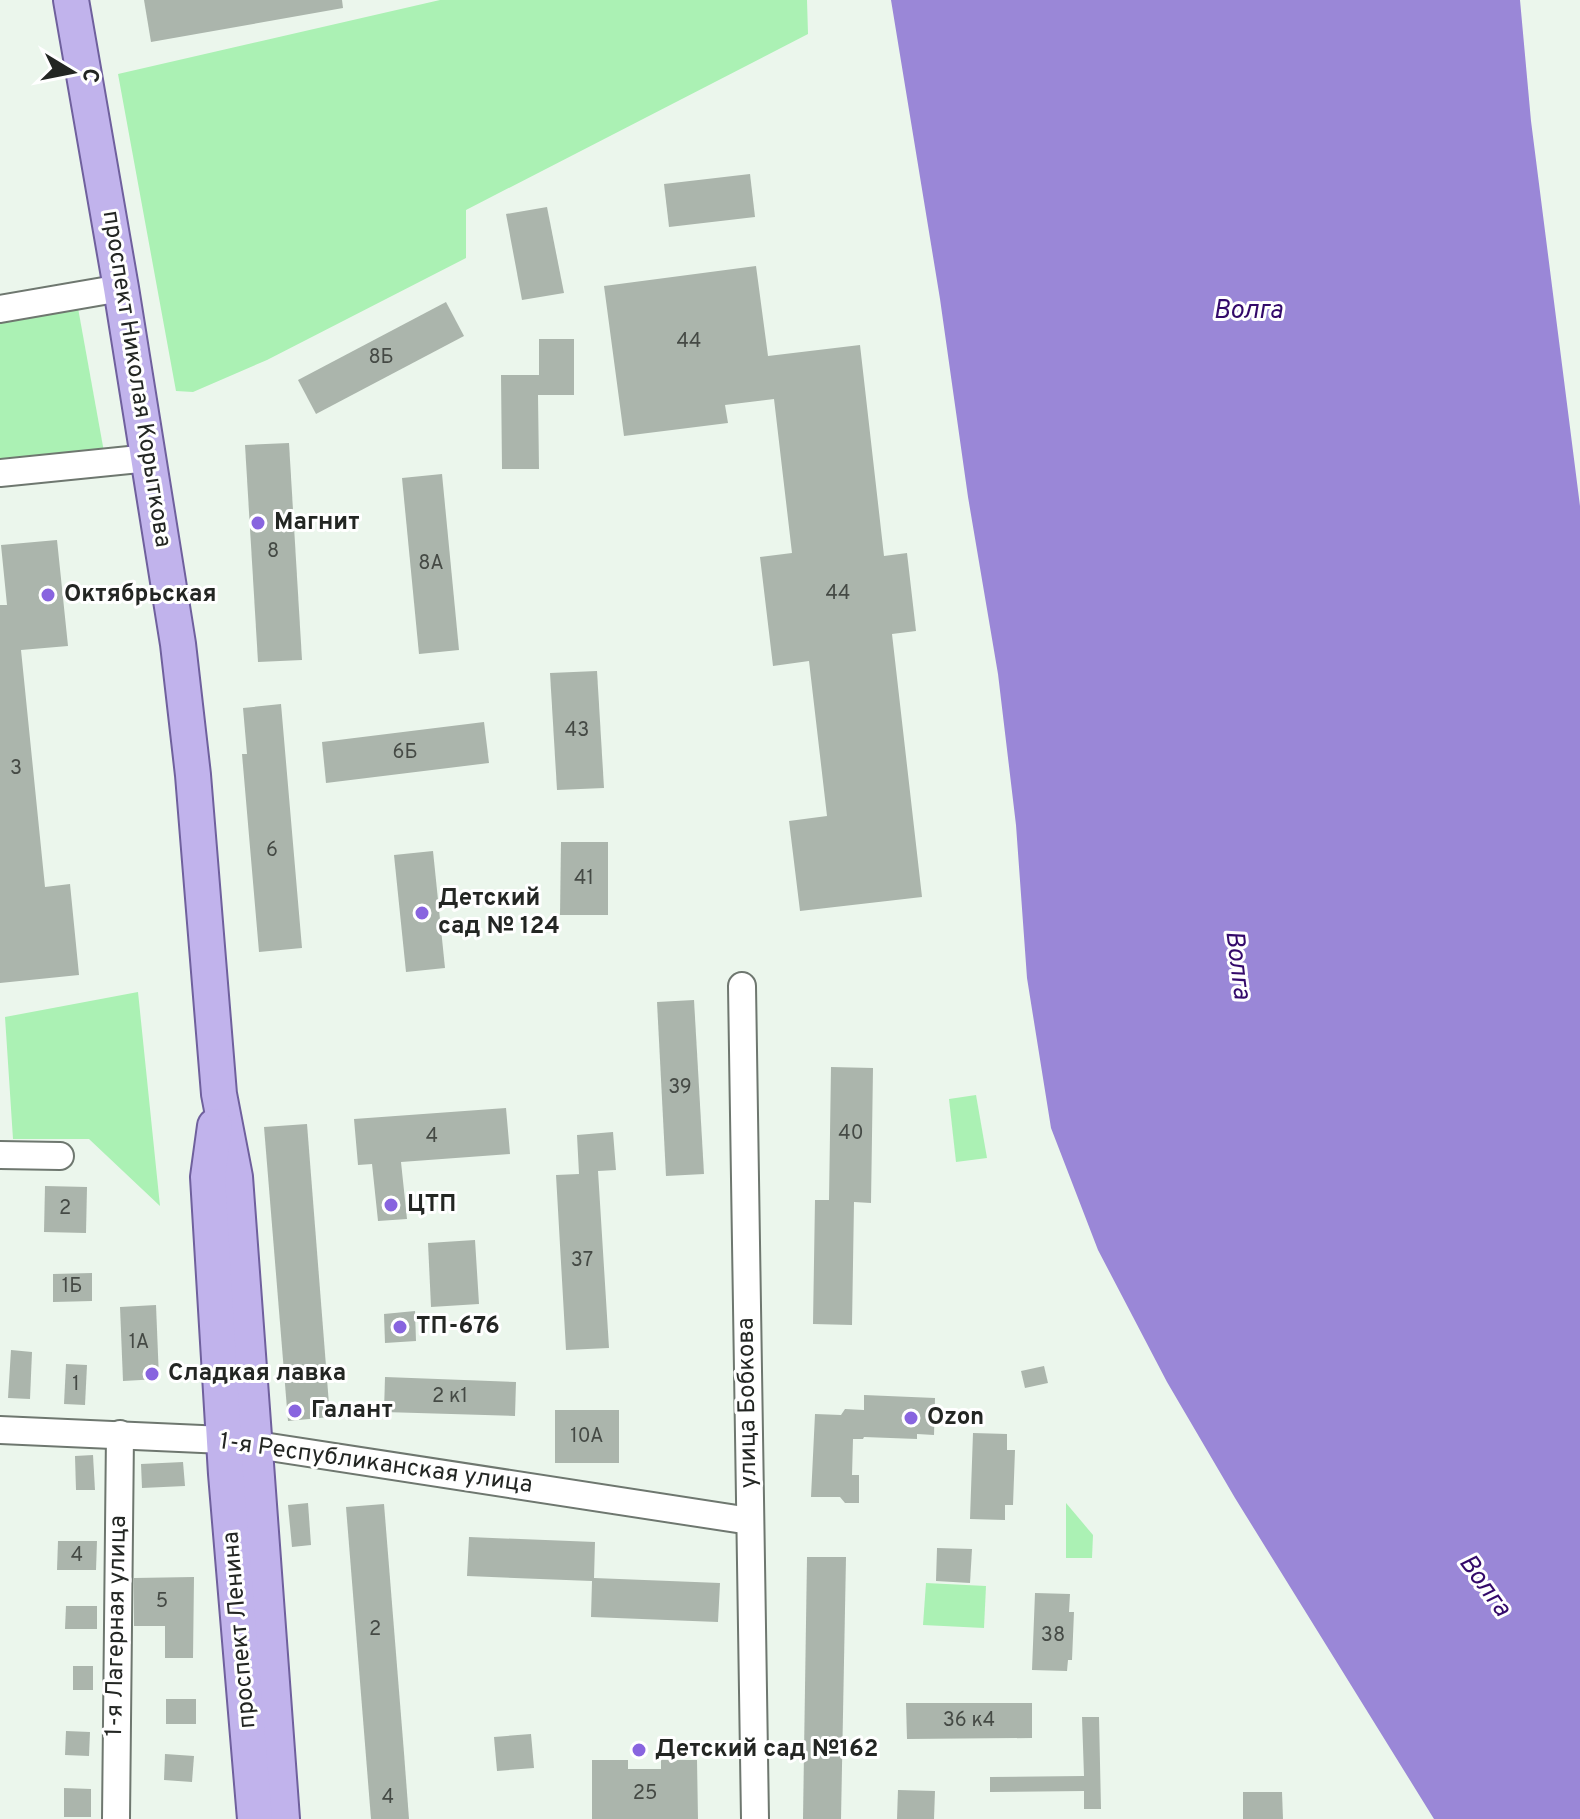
<svg xmlns="http://www.w3.org/2000/svg" width="1580" height="1819" font-family="Overpass,sans-serif">
<style>
.green{fill:#abf1b4}
.water{fill:#9a87d7}
.building{fill:#abb5ac}
.lines{fill:none;stroke-linecap:round;stroke-linejoin:round}
.minor-casing{stroke:#6e776f;stroke-width:30}
.major-casing{stroke:#6f609d;stroke-width:38}
.minor{stroke:#fff;stroke-width:26}
.major{stroke:#c1b3ec;stroke-width:34}
.poi-dot{fill:#8864df;stroke:#fff;stroke-width:3}
.labels{text-anchor:middle;dominant-baseline:central;stroke-width:6;stroke-linejoin:round;paint-order:stroke}
.number-label{font-size:20px;fill:#454a45}
.street-label{font-size:24px;fill:#232623;stroke:#fff}
.poi-label{font-size:24px;font-weight:bold;fill:#232623;stroke:#fff;text-anchor:start}
.water-label{font-size:26px;font-style:italic;fill:#33096a;stroke:#fff}
</style>
<rect width="100%" height="100%" fill="#ebf6ec"/>
<g class="green">
<polygon points="440,0 807,0 808,34 466,210 466,258 267,360 193,392 176,391 118,74"/>
<polygon points="78,308 104,452 0,466 0,318"/>
<polygon points="138,992 160,1206 89,1139 13,1139 5,1017"/>
<polygon points="976,1095 987,1158 956,1162 949,1099"/>
<polygon points="1066,1503 1093,1535 1092,1558 1066,1558"/>
<polygon points="926,1583 986,1586 984,1628 923,1625"/>
</g>
<polygon class="water" points="891,0 1520,0 1531,121 1580,506 1580,1819 1434,1819 1235,1498 1167,1382 1098,1250 1051,1128 1027,978 1016,825 998,674 968,497 940,299"/>
<g class="building">
<polygon points="144,0 342,0 343,8 151,42"/>
<polygon points="750,174 755,217 669,227 664,184"/>
<polygon points="547,207 564,293 522,300 506,214"/>
<polygon points="756,266 768,356 860,345 884,556 907,553 916,631 892,634 922,897 800,911 789,821 827,816 809,661 773,666 760,557 792,553 774,399 725,405 728,423 624,436 604,286"/>
<polygon points="446,302 464,336 316,414 298,380"/>
<polygon points="539,339 574,339 574,395 538,395 539,469 502,469 501,375 539,375"/>
<polygon points="289,443 302,660 258,662 245,445"/>
<polygon points="442,474 459,650 419,654 402,478"/>
<polygon points="57,540 68,646 21,650 45,887 70,884 79,975 0,983 0,605 7,605 1,545"/>
<polygon points="597,671 604,788 557,790 550,673"/>
<polygon points="281,704 302,948 259,952 242,754 247,754 243,708"/>
<polygon points="484,722 489,763 326,783 322,742"/>
<polygon points="561,842 608,842 608,915 560,915"/>
<polygon points="433,851 445,968 406,972 394,855"/>
<polygon points="694,1000 704,1174 666,1176 657,1002"/>
<polygon points="831,1067 873,1068 871,1203 854,1202 852,1325 813,1324 815,1200 829,1200"/>
<polygon points="506,1108 510,1154 401,1162 407,1219 378,1221 372,1164 358,1165 354,1119"/>
<polygon points="307,1124 330,1417 288,1421 264,1127"/>
<polygon points="613,1132 616,1170 598,1171 609,1348 566,1350 556,1175 579,1174 577,1135"/>
<polygon points="45,1186 87,1187 86,1233 44,1232"/>
<polygon points="475,1240 479,1304 431,1307 428,1243"/>
<polygon points="92,1273 92,1301 53,1302 53,1274"/>
<polygon points="156,1305 159,1379 123,1381 120,1307"/>
<polygon points="415,1311 416,1341 385,1343 384,1314"/>
<polygon points="11,1350 32,1352 30,1399 8,1398"/>
<polygon points="66,1364 87,1365 85,1405 64,1404"/>
<polygon points="1044,1366 1048,1383 1025,1388 1021,1371"/>
<polygon points="385,1377 516,1382 515,1416 384,1412"/>
<polygon points="864,1395 935,1398 934,1435 917,1434 917,1439 864,1437 863,1439 853,1439 852,1475 859,1475 859,1503 845,1503 840,1497 811,1497 815,1414 841,1415 845,1409 864,1410"/>
<rect x="555" y="1410" width="64" height="53"/>
<polygon points="973,1433 1007,1434 1007,1450 1015,1450 1013,1505 1005,1505 1005,1520 970,1519"/>
<polygon points="93,1455 95,1490 76,1490 75,1456"/>
<polygon points="183,1462 185,1486 142,1488 141,1464"/>
<polygon points="308,1503 311,1545 292,1547 288,1505"/>
<polygon points="384,1504 404,1753 409,1819 371,1819 346,1507"/>
<polygon points="469,1537 595,1542 594,1578 720,1583 718,1622 591,1617 592,1581 467,1576"/>
<polygon points="58,1541 97,1541 96,1570 57,1570"/>
<polygon points="937,1548 972,1549 970,1583 936,1581"/>
<polygon points="807,1557 846,1557 841,1819 803,1819"/>
<polygon points="194,1577 193,1658 165,1658 165,1626 134,1626 134,1578"/>
<polygon points="1035,1593 1070,1594 1069,1612 1074,1612 1072,1660 1068,1660 1067,1671 1032,1670"/>
<polygon points="66,1606 97,1606 97,1629 65,1629"/>
<rect x="73" y="1666" width="20" height="24"/>
<rect x="166" y="1699" width="30" height="25"/>
<polygon points="906,1703 1032,1703 1032,1738 907,1739"/>
<polygon points="1082,1717 1099,1717 1101,1809 1084,1809 1084,1791 990,1792 990,1777 1084,1776"/>
<polygon points="66,1731 90,1732 89,1756 65,1755"/>
<polygon points="531,1734 534,1768 497,1771 494,1737"/>
<polygon points="165,1754 194,1756 192,1782 164,1780"/>
<polygon points="592,1760 628,1760 628,1769 661,1769 661,1760 697,1760 698,1819 592,1819"/>
<polygon points="64,1788 91,1789 91,1817 64,1817"/>
<polygon points="898,1790 935,1791 934,1819 897,1819"/>
<polygon points="1243,1792 1282,1792 1283,1819 1243,1819"/>
</g>
<g class="lines">
<defs>
<g id="minor">
<polyline points="0,309 121,288"/>
<polyline points="0,473 149,458"/>
<polyline points="742,986 755,1819"/>
<polyline points="0,1155 60,1156"/>
<polyline points="0,1430 224,1440 750,1521"/>
<polyline points="116,1819 120,1434"/>
</g>
<g id="major">
<polyline points="71,0 121,288 178,644 193,775 219,1094 235,1177 282,1819"/>
<polyline points="215,1126 208,1177 226,1474 255,1819"/>
</g>
</defs>
<use href="#minor" class="minor-casing"/>
<use href="#major" class="major-casing"/>
<use href="#minor" class="minor"/>
<use href="#major" class="major"/>
</g>
<g class="poi-dot">
<circle cx="258" cy="523" r="8"/>
<circle cx="48" cy="595" r="8"/>
<circle cx="422" cy="913" r="8"/>
<circle cx="391" cy="1205" r="8"/>
<circle cx="400" cy="1327" r="8"/>
<circle cx="152" cy="1374" r="8"/>
<circle cx="295" cy="1411" r="8"/>
<circle cx="911" cy="1418" r="8"/>
<circle cx="639" cy="1750" r="8"/>
</g>
<g class="labels">
<g class="number-label">
<text x="689" y="342">44</text>
<text x="381" y="358">8Б</text>
<text x="273" y="552">8</text>
<text x="431" y="564">8А</text>
<text x="838" y="594">44</text>
<text x="577" y="731">43</text>
<text x="405" y="753">6Б</text>
<text x="16" y="769">3</text>
<text x="272" y="851">6</text>
<text x="584" y="879">41</text>
<text x="680" y="1088">39</text>
<text x="851" y="1134">40</text>
<text x="432" y="1137">4</text>
<text x="65" y="1209">2</text>
<text x="582" y="1261">37</text>
<text x="72" y="1287">1Б</text>
<text x="139" y="1343">1А</text>
<text x="76" y="1385">1</text>
<text x="450" y="1397">2 к1</text>
<text x="587" y="1437">10А</text>
<text x="77" y="1556">4</text>
<text x="162" y="1602">5</text>
<text x="375" y="1630">2</text>
<text x="1053" y="1636">38</text>
<text x="969" y="1721">36 к4</text>
<text x="645" y="1794">25</text>
<text x="388" y="1798">4</text>
</g>
<g class="street-label">
<text transform="translate(136 379) rotate(81)">проспект Николая Корыткова</text>
<text transform="translate(748 1403) rotate(-91)">улица Бобкова</text>
<text transform="translate(376 1464) rotate(8)">1-я Республиканская улица</text>
<text transform="translate(117 1626) rotate(-89)">1-я Лагерная улица</text>
<text transform="translate(240 1630) rotate(-95)">проспект Ленина</text>
</g>
<g class="poi-label">
<text x="274" y="523">Магнит</text>
<text x="64" y="595">Октябрьская</text>
<text x="438" y="899">Детский<tspan x="438" dy="28">сад № 124</tspan></text>
<text x="407" y="1205">ЦТП</text>
<text x="416" y="1327">ТП-676</text>
<text x="168" y="1374">Сладкая лавка</text>
<text x="311" y="1411">Галант</text>
<text x="927" y="1418">Ozon</text>
<text x="655" y="1750">Детский сад №162</text>
</g>
<g class="water-label">
<text x="1248" y="311">Волга</text>
<text transform="translate(1237 965) rotate(83)">Волга</text>
<text transform="translate(1484 1586) rotate(54)">Волга</text>
</g>
</g>
<g transform="translate(72 72) rotate(100)" stroke="#ffffff" stroke-width="6" paint-order="stroke">
<path d="M0-6L14 30L0 20L-14 30Z" fill="#232623"/>
<text y="-12" font-size="22" font-weight="bold" text-anchor="middle" fill="#232623">С</text>
</g>
</svg>
